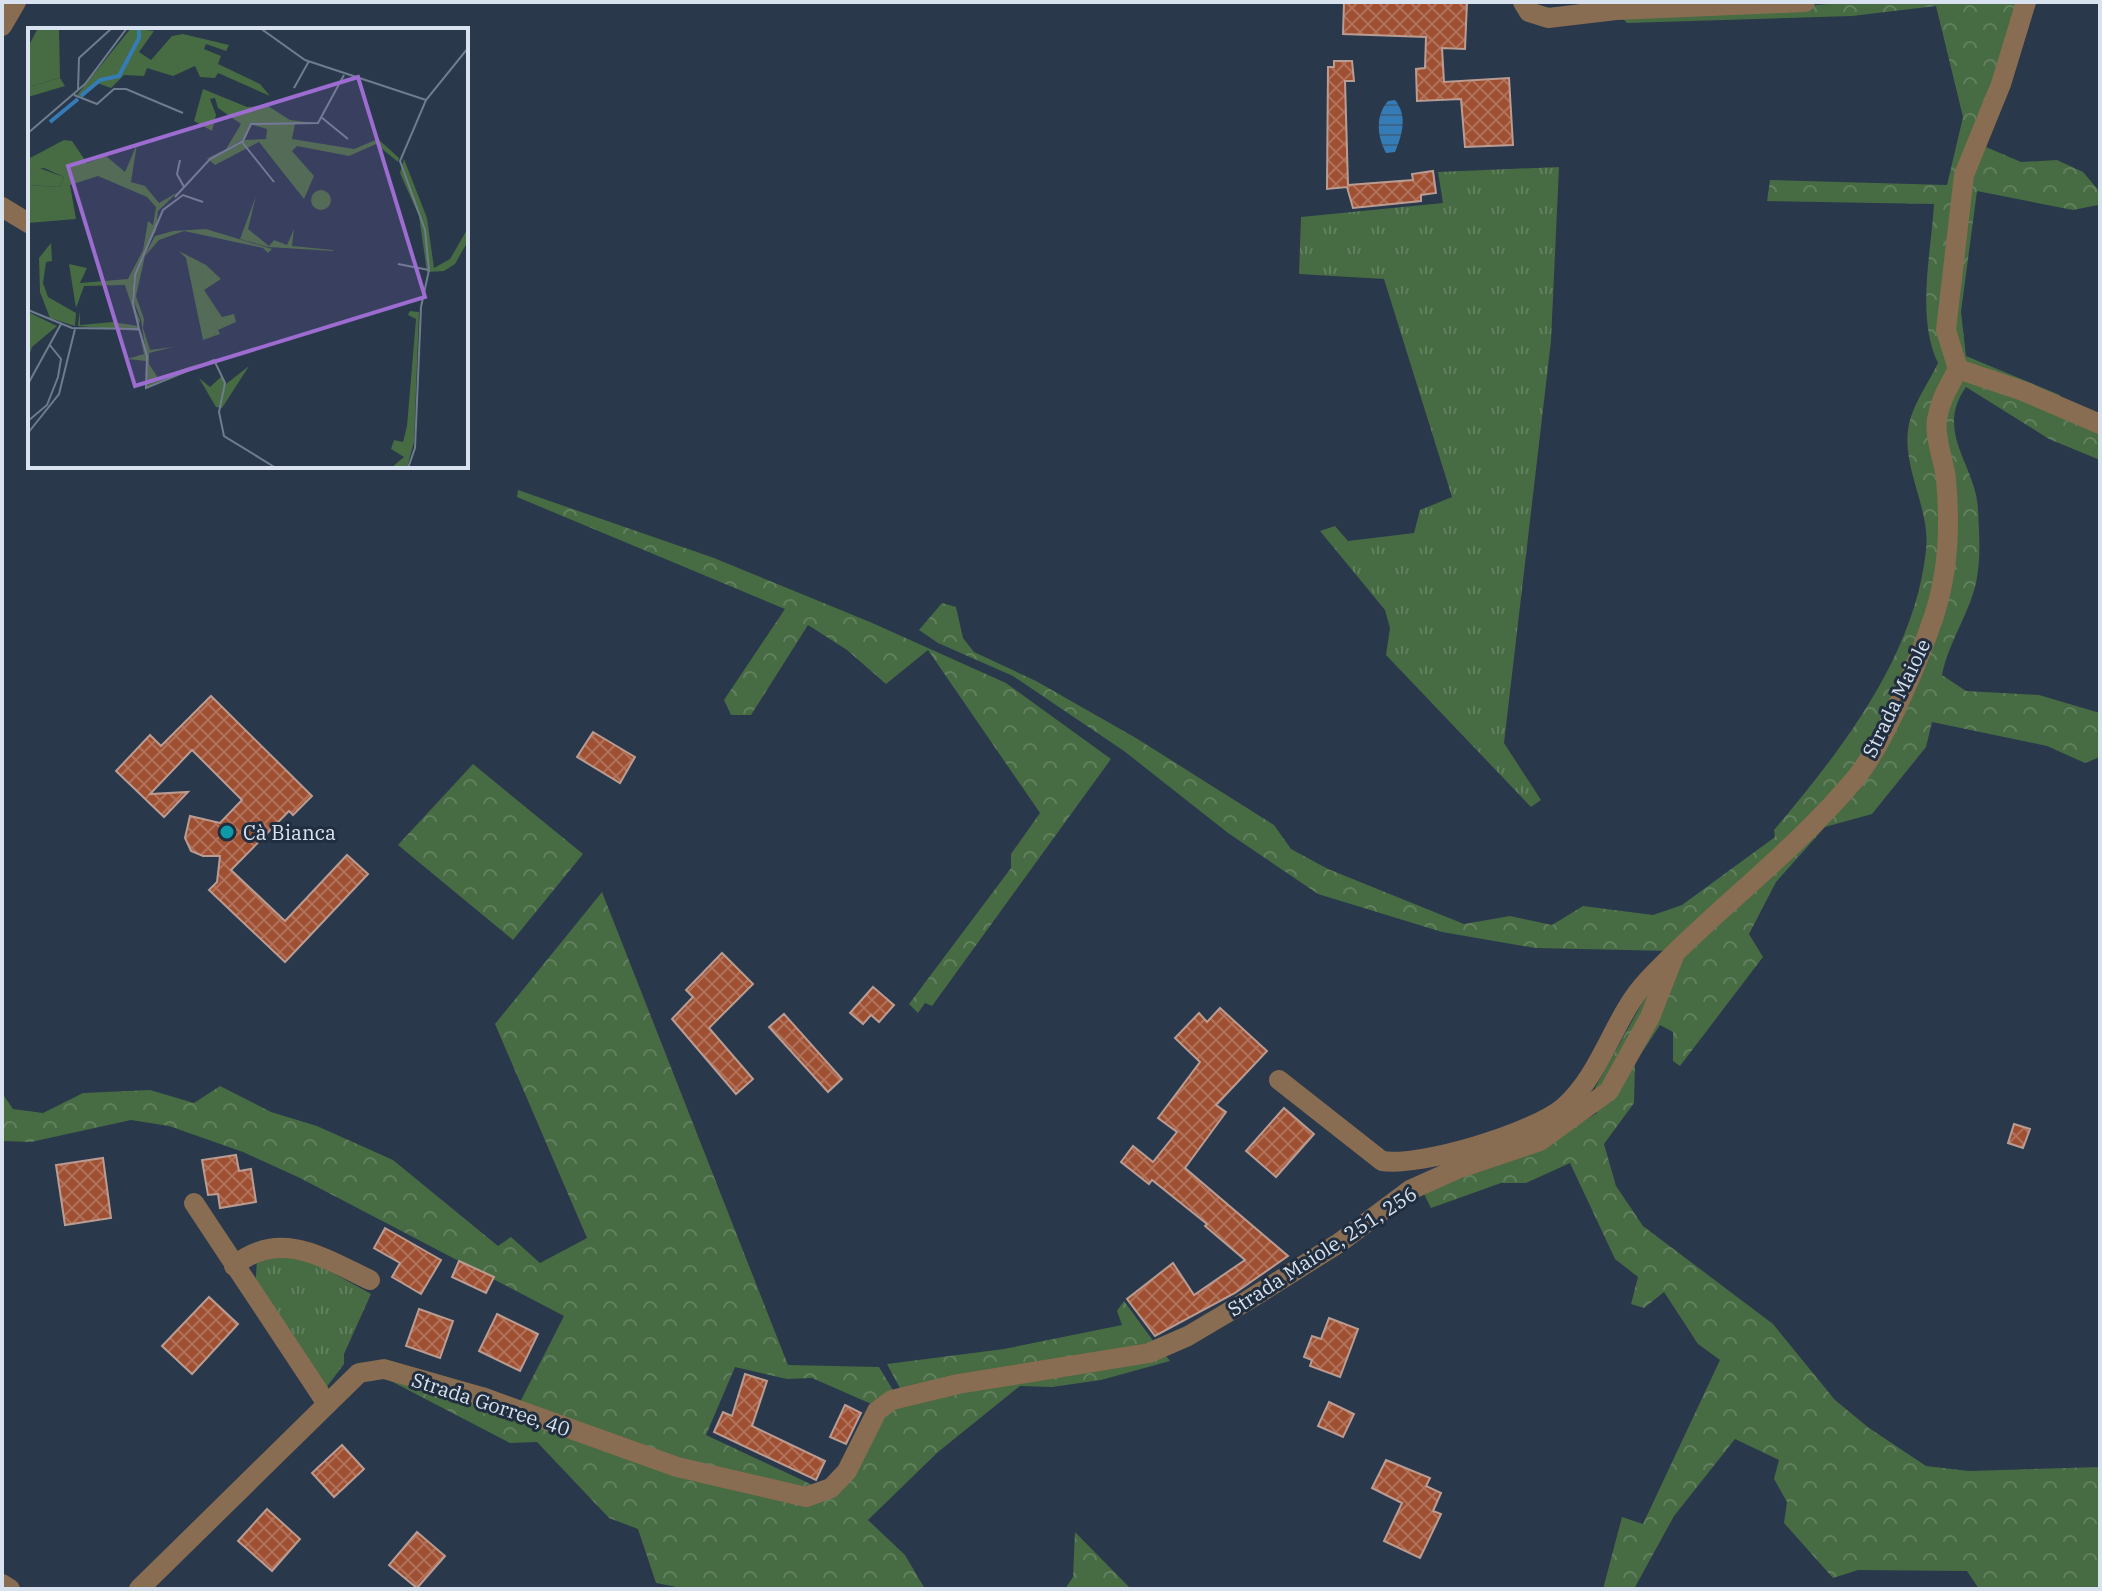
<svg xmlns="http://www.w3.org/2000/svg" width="2102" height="1591" font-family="'IBM Plex Serif',serif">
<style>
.grass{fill:url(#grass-tufts)}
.forest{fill:url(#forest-crowns)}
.water{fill:url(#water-rules)}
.building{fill:url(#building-cross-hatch);stroke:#ba9c92;stroke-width:2}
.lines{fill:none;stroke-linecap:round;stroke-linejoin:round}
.minor{stroke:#886d52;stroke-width:20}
.culture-dot{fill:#0f9aa8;stroke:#202e40;stroke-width:3}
.labels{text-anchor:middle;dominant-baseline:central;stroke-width:6;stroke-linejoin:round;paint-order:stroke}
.street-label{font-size:20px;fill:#d9e3ef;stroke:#202e40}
.poi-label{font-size:20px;fill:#d9e3ef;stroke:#202e40;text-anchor:start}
.inset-river{fill:none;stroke:#357cb7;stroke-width:4}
.inset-road{fill:none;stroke:#6f7c8d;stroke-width:2}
.view{fill:#9c6cd0;fill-opacity:0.15;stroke:#9c6cd0;stroke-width:4}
.inset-edge{fill:none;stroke:#d9e3ef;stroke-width:4}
</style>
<defs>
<pattern id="grass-tufts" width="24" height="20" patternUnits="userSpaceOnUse" patternTransform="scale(2)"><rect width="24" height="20" fill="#476b42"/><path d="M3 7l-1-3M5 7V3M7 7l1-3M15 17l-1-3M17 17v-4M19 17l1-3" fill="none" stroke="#61805e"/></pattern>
<pattern id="forest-crowns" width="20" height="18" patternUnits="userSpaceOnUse" patternTransform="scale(2)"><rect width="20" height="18" fill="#476b42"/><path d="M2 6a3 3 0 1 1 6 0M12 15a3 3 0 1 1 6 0" fill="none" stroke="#61805e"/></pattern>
<pattern id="water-rules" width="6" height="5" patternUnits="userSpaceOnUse" patternTransform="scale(2)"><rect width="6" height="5" fill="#357cb7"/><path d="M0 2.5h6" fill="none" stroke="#3a668b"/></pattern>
<pattern id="building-cross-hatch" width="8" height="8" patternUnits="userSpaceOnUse" patternTransform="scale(2)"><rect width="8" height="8" fill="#a05032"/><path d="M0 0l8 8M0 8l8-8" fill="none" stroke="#b1715a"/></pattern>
</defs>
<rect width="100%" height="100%" fill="#29384b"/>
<g class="grass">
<polygon points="1559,167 1551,341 1504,743 1541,800 1531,807 1386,655 1390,628 1385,610 1320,531 1335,526 1348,541 1414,533 1420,510 1452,497 1384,279 1299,274 1301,217 1443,203 1438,172"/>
<polygon points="301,1255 371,1294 344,1354 344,1364 326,1388 255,1288 257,1260"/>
</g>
<g class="forest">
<path d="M1855,2H2018L1995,85L1971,137L1941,476L1943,555L1913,659L1852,770L1735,892L1671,951L1535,948L1442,932L1318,894L1228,833L1124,751L1013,676L938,643L919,630L942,603L956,607L963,638L974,652L1036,681L1136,738L1274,825L1291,849L1328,869L1464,924L1510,916L1552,925L1583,906L1653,915L1682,905L1775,837L1774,830C1841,751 1915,656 1926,550C1931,509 1900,465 1909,424C1913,404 1929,382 1938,363C1916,317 1931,254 1934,204L1767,201L1770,180L1947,185L1963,117L1936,6L1852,16L1627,23L1623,19Z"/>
<polygon points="1979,144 2021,162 2057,160 2083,172 2100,192 2098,205 2073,210 1977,191 1961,312 1966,356 2060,395 2060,403 1962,368 1949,329"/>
<path d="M1966,376L2100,428V460L2049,439L1966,387C1934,432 1976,465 1978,509C1979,530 1981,556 1977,577C1972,610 1949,640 1942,675L1966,691L2039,695L2100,713V757L2085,763L2047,746L1932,722L1926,747L1872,814L1825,827L1776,882L1749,934L1763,957L1680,1066L1673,1061V1032L1660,1025L1635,1063L1634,1103L1604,1144L1616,1186L1643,1226L1773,1324L1835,1400L1869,1428L1926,1466L1969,1471L2100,1467V1589H1979L1967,1571L1858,1570L1833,1578L1784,1523L1787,1502L1774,1479L1779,1460L1735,1439L1674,1516L1634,1589H1603L1622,1517L1643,1524L1720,1360L1698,1344L1664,1292L1644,1308L1631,1304L1638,1277L1615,1259L1570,1163L1526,1183H1501L1431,1208L1424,1194L1570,1130L1597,1113L1595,1088L1651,987L1861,780L1941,613L1944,399Z"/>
<polygon points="518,490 714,558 870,622 1006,683 1111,759 932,1006 925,1003 918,1013 909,1004 1011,868 1011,854 1040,813 928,650 886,684 847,650 808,625 751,715 731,715 724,700 785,609 517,497"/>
<polygon points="473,764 583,854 513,940 398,845"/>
<polygon points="602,892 788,1365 879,1367 896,1395 876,1406 812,1378 787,1379 735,1367 706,1435 819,1488 762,1485 517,1408 564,1316 300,1178 243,1152 169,1126 131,1120 31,1142 2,1141 2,1093 13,1109 43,1113 83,1093 150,1090 194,1103 220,1086 271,1112 317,1126 393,1160 498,1246 511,1237 540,1263 587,1238 495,1024"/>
<polygon points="1124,1301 1154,1342 902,1392 887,1364 1004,1349 1122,1325 1117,1311"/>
<polygon points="1163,1352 1170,1361 1101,1380 1052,1387 1020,1386 938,1452 868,1520 905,1555 925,1589 687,1589 656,1583 638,1529 609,1518 537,1442 510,1443 385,1378 392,1376 630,1457 836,1494 856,1475 882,1414 901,1401"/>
<polygon points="1075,1532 1131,1589 1065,1589 1073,1577"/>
</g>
<path class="water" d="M1395,100C1408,116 1402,135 1395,152L1386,153C1377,136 1375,116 1388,101Z"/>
<g class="building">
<polygon points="1344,2 1467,2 1465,49 1442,48 1444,82 1509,78 1513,145 1465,147 1461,99 1417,101 1416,69 1425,68 1426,37 1343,34"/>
<polygon points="1334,61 1352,61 1354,81 1345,81 1348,185 1413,180 1412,174 1433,171 1436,193 1421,195 1421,201 1353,208 1347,187 1327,189 1328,67 1334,67"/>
<polygon points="211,696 312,796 293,815 289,811 231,870 285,921 347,855 368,874 285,962 209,890 217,882 220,856 203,856 191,851 185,838 190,816 220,823 242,800 192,750 150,794 188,792 164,817 116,771 150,735 161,746"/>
<polygon points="593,732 635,757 620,783 577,757"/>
<polygon points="722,953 753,984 709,1028 753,1079 736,1094 672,1019 693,997 686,990"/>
<polygon points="873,987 894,1005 879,1022 871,1015 863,1024 850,1013"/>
<polygon points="1220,1008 1267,1051 1216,1105 1226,1112 1185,1168 1288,1256 1235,1293 1155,1336 1127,1299 1173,1263 1194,1295 1245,1260 1205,1226 1207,1224 1152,1180 1149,1184 1121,1162 1133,1146 1153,1162 1177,1132 1158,1118 1200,1062 1175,1038 1199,1013 1207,1022"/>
<polygon points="784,1014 842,1079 828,1092 769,1027"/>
<polygon points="1284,1108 1314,1134 1276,1177 1246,1151"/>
<polygon points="2014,1124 2030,1129 2023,1148 2008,1143"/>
<polygon points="236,1155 239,1171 251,1169 256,1202 220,1208 218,1194 208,1195 202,1160"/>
<polygon points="103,1158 111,1218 65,1225 56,1165"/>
<polygon points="385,1228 441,1260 421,1294 392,1277 400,1263 374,1248"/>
<polygon points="459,1261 494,1277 486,1293 452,1277"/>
<polygon points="209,1297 238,1324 192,1374 162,1346"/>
<polygon points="419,1309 453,1321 440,1358 406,1346"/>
<polygon points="497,1314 538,1334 520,1371 479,1351"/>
<polygon points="1329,1318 1358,1329 1340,1377 1310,1366 1312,1360 1304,1357 1312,1336 1321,1339"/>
<polygon points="745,1374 767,1381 752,1426 825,1461 816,1480 714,1432 723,1412 732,1416"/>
<polygon points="1329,1402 1354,1414 1343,1437 1318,1426"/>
<polygon points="845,1405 861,1413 846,1444 830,1437"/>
<polygon points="342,1445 364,1469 334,1497 312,1473"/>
<polygon points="1386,1460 1430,1478 1426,1486 1441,1493 1433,1511 1441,1514 1420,1558 1384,1541 1402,1503 1372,1488"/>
<polygon points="267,1509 300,1539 272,1571 238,1541"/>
<polygon points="417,1532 445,1556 417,1588 389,1565"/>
</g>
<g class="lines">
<g class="minor">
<polyline points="1523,2 1529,12 1548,18 1616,10 1805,2"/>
<polyline points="2,26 16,2"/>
<polyline points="2,207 30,224"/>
<polyline points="1958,369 1946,330 1964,175 2001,84 2026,2"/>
<path d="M1279,1080L1382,1161C1421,1167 1534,1133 1564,1107C1603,1072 1614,1016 1647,981C1713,911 1793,853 1855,779C1884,744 1919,660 1934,616C1949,570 1950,526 1946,479C1944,460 1934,438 1937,419C1940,400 1949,386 1958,369L2023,391L2100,424"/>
<polyline points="194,1203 327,1404"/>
<path d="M234,1266C279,1228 324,1258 370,1280"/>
<polyline points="2,1584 10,1589"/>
<polyline points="139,1589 359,1373 384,1369 482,1397 677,1467 806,1497 831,1488 847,1471 877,1411 892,1400 958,1384 1149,1353 1188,1336 1242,1304 1339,1243 1410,1190 1457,1169 1540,1141 1609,1091 1650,1017 1674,956"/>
</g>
</g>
<circle class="culture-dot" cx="227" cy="832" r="8"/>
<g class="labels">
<g class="street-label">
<text transform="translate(1896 698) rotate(-64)">Strada Maiole</text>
<text transform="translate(1322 1251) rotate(-33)">Strada Maiole, 251, 256</text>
<text transform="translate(491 1404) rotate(18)">Strada Gorree, 40</text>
</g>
<g class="poi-label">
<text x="243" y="832">Cà Bianca</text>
</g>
</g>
<g transform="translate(28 28)">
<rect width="440" height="440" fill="#29384b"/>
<path d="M32,50L37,58L0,69V59ZM11,140L36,149L32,159L0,157V143ZM151,223L178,237L193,251L176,262L194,289L206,286L208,294L190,302L192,306L175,312L158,230Z" fill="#476b42"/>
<path d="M10,0H31L32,50L0,59V19ZM103,0L126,3L111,24L123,32L144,8L155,6L201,17L198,23L178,16L176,21L193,28L190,36L232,56L242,68L190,45L187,50L172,49L167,38L145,48L119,40L116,48L96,47L83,60L69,55L54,69L49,67ZM175,61L219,79L240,78L262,92L286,95L267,96L264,111L326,121L350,111L371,130L370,134L348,116L321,128L269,118L264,123L286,148L276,171L231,114L187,137L181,132L217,112L238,111L239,101L222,96L216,111L180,131H178L198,121L213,96L190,80L187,70L182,71L188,87L184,103L166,93ZM36,112L44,113L59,135L78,128L97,144L109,116L103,154L117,158L131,175L150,164L130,183L128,202L106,247L104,275L112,292L110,300L114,306L118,325L113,292L106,274L105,259L109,241L127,208L145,203L178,201L244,221L240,225L235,220L156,203L131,212L117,228L108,268L116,291L115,300L122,322L145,319L121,325V336L130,350L172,335L119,359V327L118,333L99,331L116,326L111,303L50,298L52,283V297L85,294L110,298L97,257L56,258L48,280L41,236L59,240L52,255L100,251L115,222L120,193L125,197L128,179L119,169L70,148L42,157L48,191L0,195V157L32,159L36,149L16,140L0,143V131ZM376,131L399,190L406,240L422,231L440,200V213L427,236L416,243L399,244L391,188L372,145ZM283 172a10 10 0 1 1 20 0a10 10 0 1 1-20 0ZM228,168L220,201L241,218L246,212L259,217L266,201L264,218L305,222V223L240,219L212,211ZM23,215L24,233L18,234L15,255L20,269L48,285L47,298L22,290L12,264L11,230ZM382,283L391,284L386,414L379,440H363L376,429L363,421L366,412L375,414L379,398L388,291L380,287ZM0,284L29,298L4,319L0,332ZM221,338L194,380L188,379L171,350L182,359L194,348L198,356Z" fill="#476b42"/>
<path class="inset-river" d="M53,68L72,52L91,48L111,10V0M22,94L50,71"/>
<path class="inset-road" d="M232,0L277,32L398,72M266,60L281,33M50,62L51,30L84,0M46,67L69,76L86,61H98L155,85M293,89L320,111M0,105L57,56L99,0M214,114L246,154M152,132L149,146L156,159M147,169L182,131L215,113L223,96L290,95L316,47M370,236L401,242M0,282L44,300L111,301L105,275L107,247L135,182L155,167L175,174M111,301L119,328L118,360L186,332L197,355L191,384L196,408L248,440M0,356L33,296M0,393L19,377L30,349L33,331L21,316M0,405L31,366L47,301M380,440L387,420L393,279L401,242L397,202L372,133L398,72L440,20"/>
<path class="view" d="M330,49L397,269L107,358L40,138Z"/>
<rect width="440" height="440" class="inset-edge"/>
</g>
<rect width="2102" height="1591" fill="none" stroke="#d9e3ef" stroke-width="8"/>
</svg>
